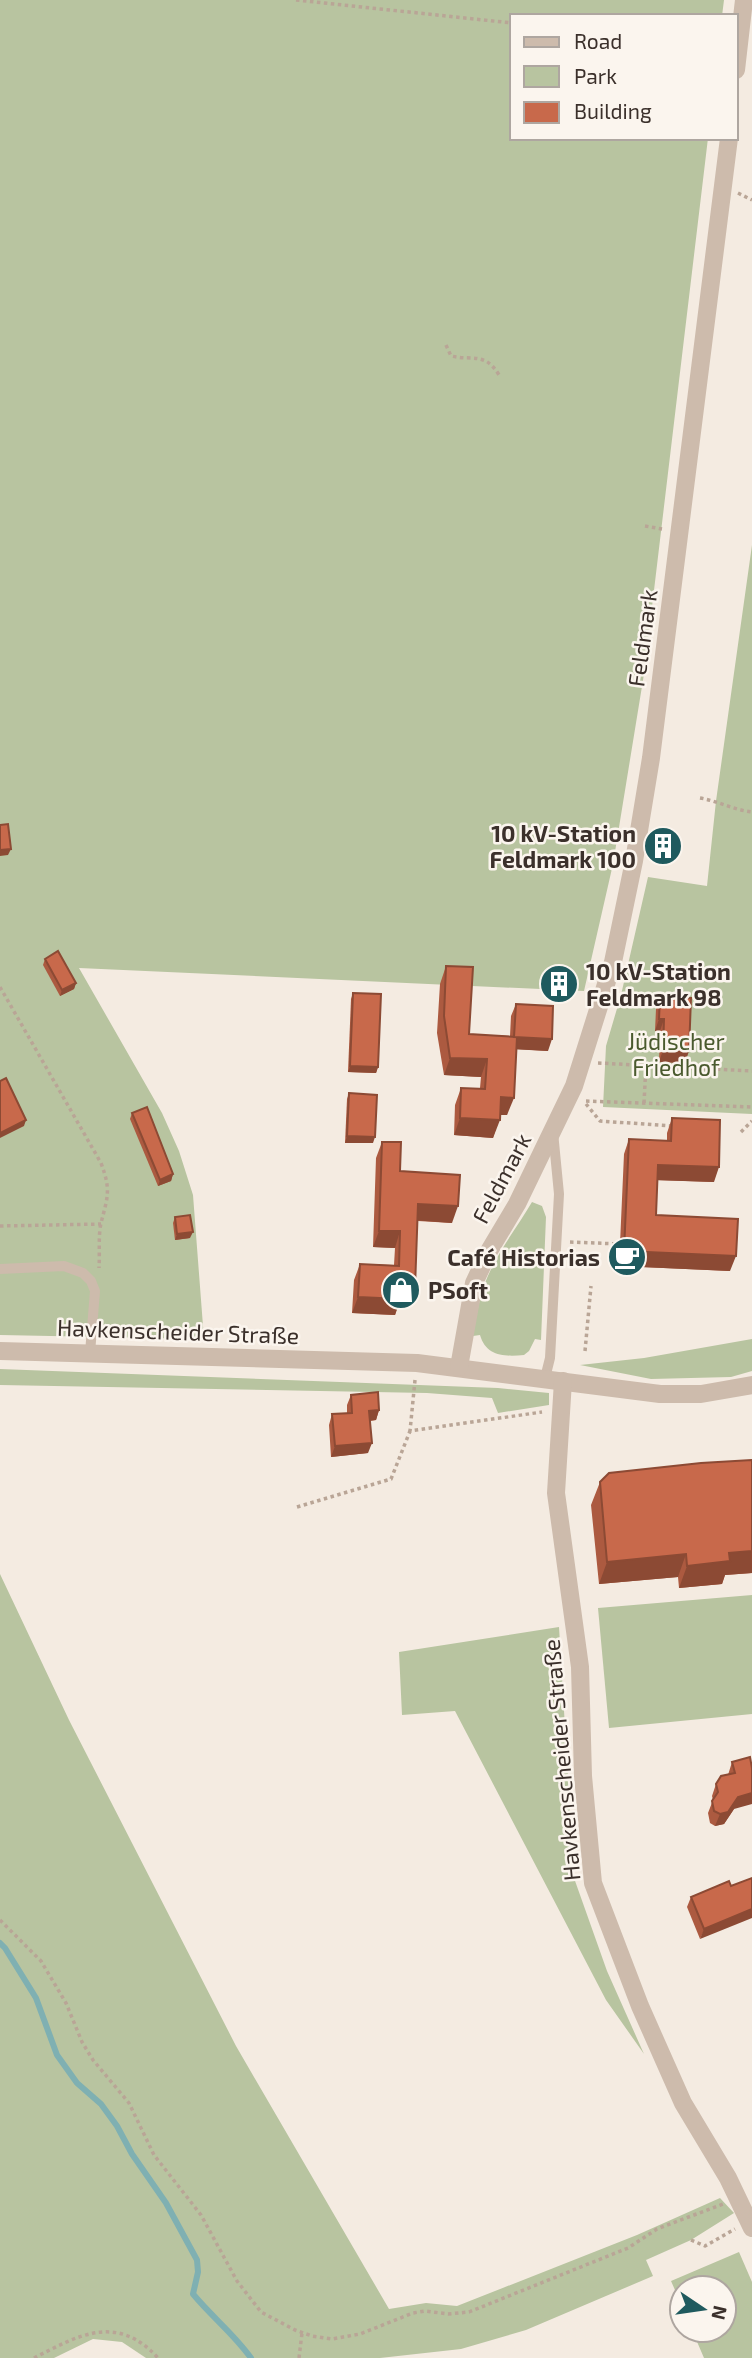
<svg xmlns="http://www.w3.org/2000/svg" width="752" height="2358" font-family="'Exo 2',sans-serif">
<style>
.green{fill:#b8c4a0}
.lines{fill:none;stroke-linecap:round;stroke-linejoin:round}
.stream{stroke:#7fb0b2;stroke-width:6}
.path{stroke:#b9a596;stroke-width:3.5;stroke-dasharray:3.5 3.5;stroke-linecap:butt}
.lane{stroke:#cdbbac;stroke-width:10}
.street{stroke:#cdbbac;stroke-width:18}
.wall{fill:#ac5a40}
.shaded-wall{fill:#8c4a34}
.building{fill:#c8694b;stroke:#8c4a34;stroke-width:2}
.labels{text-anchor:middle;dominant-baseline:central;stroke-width:5;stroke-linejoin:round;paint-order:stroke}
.street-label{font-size:23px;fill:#3b302b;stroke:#fbf5ee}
.poi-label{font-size:23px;font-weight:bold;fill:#3b302b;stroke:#fbf5ee;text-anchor:end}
.park-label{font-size:23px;fill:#4a5a2e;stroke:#fbf5ee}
</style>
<rect width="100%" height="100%" fill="#f4ebe1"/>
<g class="green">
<polygon points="0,0 724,0 722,16 512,16 512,138 708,138 644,674 613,864 584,991 79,968 162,1113 179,1151 193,1195 204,1339 0,1335"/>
<polygon points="752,545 752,1114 603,1107 606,1046 621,995 648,877 707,886 716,801"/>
<path d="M532,1202L542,1206L546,1217L541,1340L535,1339L529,1351L524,1355C504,1357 486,1356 480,1335L473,1336C476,1318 479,1299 485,1283C496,1254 516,1229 532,1202Z"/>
<polygon points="752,1339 752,1371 731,1377 651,1379 580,1365 644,1358"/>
<polygon points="0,1369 498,1388 549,1393 549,1405 498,1413 492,1398 427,1393 0,1385"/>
<polygon points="0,1574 69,1720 236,2046 389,2309 426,2303 457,2306 637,2235 720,2198 734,2213 691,2240 646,2260 653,2276 526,2330 461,2349 380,2358 146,2358 122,2342 93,2339 54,2358 0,2358"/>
<polygon points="752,1595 752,1714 609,1728 598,1608"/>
<polygon points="559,1627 574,1878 607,1971 644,2054 606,2000 455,1711 402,1715 399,1652"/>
<polygon points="739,2252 752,2282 752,2358 704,2358 692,2330 724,2330 724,2288 682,2288 682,2306 671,2281"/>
</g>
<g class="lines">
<path class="stream" d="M0,1943L5,1948L36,1998L57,2055L77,2083L101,2104L117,2126L132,2154L166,2203L197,2260L198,2272L193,2294C212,2317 234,2334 251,2358"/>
<g class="path">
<polyline points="296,0 512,23"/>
<polyline points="738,193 752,200"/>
<path d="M446,345L451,356C474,361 485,352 499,375"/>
<polyline points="645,526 662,529"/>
<path d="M700,798C718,801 734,810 752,812"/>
<path d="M0,987L101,1163C111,1190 108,1196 101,1223C98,1237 100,1254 99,1268"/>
<polyline points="598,1063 752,1071"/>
<polyline points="586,1101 752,1107"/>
<polyline points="644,1103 646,1065"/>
<polyline points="586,1104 600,1121 672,1126"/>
<polyline points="741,1132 752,1121"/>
<polyline points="0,1226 101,1224"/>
<polyline points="570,1242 620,1244"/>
<polyline points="585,1351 591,1286"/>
<polyline points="415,1380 410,1431 542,1412"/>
<polyline points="297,1507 391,1479 410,1431"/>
<polyline points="0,1920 41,1961 66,2003 82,2042 93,2060 129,2103 154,2155 201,2215 237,2281 261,2312 295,2330 312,2336 332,2339 360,2334 413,2313 425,2311 448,2314 469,2312 628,2248 657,2229 723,2204"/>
<polyline points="691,2240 705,2246 735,2229"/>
<path d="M34,2358C79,2335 117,2313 158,2358"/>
<polyline points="299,2358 302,2333"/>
</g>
<g class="lane">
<polyline points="0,1269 64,1266 83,1273 91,1281 95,1291 90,1353"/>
<polyline points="545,1378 550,1358 559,1194 553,1132"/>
</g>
<g class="street">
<polyline points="736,70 744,0"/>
<polyline points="0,1351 417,1363 660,1394 701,1394 752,1385"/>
<polyline points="459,1367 474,1283 489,1251 517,1204 574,1086 613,962 634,861 651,758 729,138"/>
<polyline points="563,1381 556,1493 580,1667 583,1776 593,1883 640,2006 683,2103 728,2178 752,2228"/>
</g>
</g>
<g class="wall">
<polygon points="45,959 76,983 74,989 60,996 43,965"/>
<polygon points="446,966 469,1034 510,1036 511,1016 516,1004 548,1051 516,1049 507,1115 500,1115 493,1138 454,1135 455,1105 461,1088 480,1088 481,1077 444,1075 437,1033 440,984"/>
<polygon points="353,993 378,1067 376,1073 348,1072 351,999"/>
<polygon points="660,997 685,1063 659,1062 660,1031 655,1031 656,1009"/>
<polygon points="349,1093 373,1143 345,1143 347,1099"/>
<polygon points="132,1113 173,1174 171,1181 158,1186 130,1119"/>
<polygon points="672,1118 714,1182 657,1180 656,1215 730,1271 619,1266 624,1154 629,1139 667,1141 667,1133"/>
<polygon points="382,1142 400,1171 452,1223 418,1221 409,1304 399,1303 395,1315 352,1313 354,1280 360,1264 394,1265 395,1248 373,1247 376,1158"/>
<polygon points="175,1217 190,1238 175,1240 173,1223"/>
<polygon points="351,1395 379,1410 376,1420 370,1421 368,1453 331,1457 329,1425 332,1414 347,1413 347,1405"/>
<polygon points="752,1460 752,1573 725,1575 722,1584 679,1588 678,1577 599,1584 591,1505 600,1482"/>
<polygon points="750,1757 734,1809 724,1824 715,1826 710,1823 708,1813 713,1800 712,1796 716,1784 728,1775 732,1762"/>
<polygon points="729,1881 700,1939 687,1907 691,1897"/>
</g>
<g class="shaded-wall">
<polygon points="11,849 8,855 0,856 0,850"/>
<polygon points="76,983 74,989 60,996 62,990"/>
<polygon points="659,1019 664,1019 660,1031 655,1031"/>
<polygon points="514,1037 552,1039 548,1051 510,1049"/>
<polygon points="663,1050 689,1051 685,1063 659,1062"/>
<polygon points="450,1058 487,1059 481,1077 444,1075"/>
<polygon points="350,1066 378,1067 376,1073 348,1072"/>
<polygon points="501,1097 514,1098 507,1115 495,1115"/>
<polygon points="460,1118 500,1120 493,1138 454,1135"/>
<polygon points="26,1120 24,1126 0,1138 0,1133"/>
<polygon points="347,1136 375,1137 373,1143 345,1143"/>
<polygon points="658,1165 719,1167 714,1182 652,1180"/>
<polygon points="173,1174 171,1181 158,1186 160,1180"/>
<polygon points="418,1204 458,1206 452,1223 412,1220"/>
<polygon points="379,1231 400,1231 395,1248 373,1247"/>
<polygon points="193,1232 190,1238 175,1240 177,1234"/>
<polygon points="624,1251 736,1256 730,1271 619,1266"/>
<polygon points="402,1287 415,1288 409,1304 399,1303 395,1315 352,1313 358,1297"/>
<polygon points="379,1410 376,1420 366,1421 369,1411"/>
<polygon points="372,1443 368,1453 331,1457 335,1446"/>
<polygon points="752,1551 752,1573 725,1575 722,1584 679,1588 687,1566 729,1553"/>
<polygon points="686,1554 678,1577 599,1584 607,1562"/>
<polygon points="752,1793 752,1804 734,1809 724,1824 715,1826 720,1814 738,1797"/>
<polygon points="752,1909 752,1918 700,1939 704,1929"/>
</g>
<g class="building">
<polygon points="8,824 11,849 0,850 0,825"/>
<polygon points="58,951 76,983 62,990 45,959"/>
<polygon points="446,966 473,967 469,1034 517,1037 514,1098 501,1097 500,1120 460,1118 461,1088 485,1089 487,1059 450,1058 444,1016"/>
<polygon points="353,993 381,994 378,1067 350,1066"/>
<polygon points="660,997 691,998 689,1051 663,1050 664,1019 659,1019"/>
<polygon points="516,1004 553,1006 552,1039 514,1037"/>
<polygon points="6,1078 26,1120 0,1133 0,1081"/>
<polygon points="349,1093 377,1095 375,1137 347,1136"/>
<polygon points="147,1107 173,1174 160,1180 132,1113"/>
<polygon points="672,1118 720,1120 719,1167 658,1165 656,1215 738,1219 736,1256 624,1251 629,1139 671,1141"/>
<polygon points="382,1142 401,1142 400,1171 460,1175 458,1206 418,1204 415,1288 402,1287 401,1299 358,1297 360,1264 399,1266 400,1231 379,1231"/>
<polygon points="190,1215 193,1232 177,1234 175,1217"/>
<polygon points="378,1392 379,1410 369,1411 372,1443 335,1446 332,1414 352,1413 351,1395"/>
<polygon points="752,1460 752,1551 729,1553 730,1561 687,1566 686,1554 607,1562 600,1482 609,1473 701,1463"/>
<polygon points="750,1757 752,1768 752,1793 738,1797 728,1812 720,1814 714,1811 712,1801 718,1792 716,1784 721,1776 735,1773 732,1762"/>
<polygon points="752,1878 752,1909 704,1929 691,1897 729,1881 731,1886"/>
</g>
<defs>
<symbol id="building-disc" viewBox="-11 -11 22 22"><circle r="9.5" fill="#1f5a5e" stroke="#fbf5ee"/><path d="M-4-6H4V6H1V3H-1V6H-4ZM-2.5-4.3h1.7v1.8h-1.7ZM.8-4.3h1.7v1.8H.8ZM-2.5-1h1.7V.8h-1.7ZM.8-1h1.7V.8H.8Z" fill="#fff"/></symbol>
<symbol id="cafe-disc" viewBox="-11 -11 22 22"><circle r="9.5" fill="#1f5a5e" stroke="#fbf5ee"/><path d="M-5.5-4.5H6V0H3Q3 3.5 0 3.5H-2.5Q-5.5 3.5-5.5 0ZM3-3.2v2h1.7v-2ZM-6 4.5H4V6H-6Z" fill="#fff"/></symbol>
<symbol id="shop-disc" viewBox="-11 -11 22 22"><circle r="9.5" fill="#1f5a5e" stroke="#fbf5ee"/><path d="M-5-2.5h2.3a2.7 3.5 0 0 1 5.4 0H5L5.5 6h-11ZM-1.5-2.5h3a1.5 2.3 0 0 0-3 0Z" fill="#fff"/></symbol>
</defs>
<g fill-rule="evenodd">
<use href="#building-disc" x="641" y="824" width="44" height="44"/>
<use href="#building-disc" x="537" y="962" width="44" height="44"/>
<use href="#cafe-disc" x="605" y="1235" width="44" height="44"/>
<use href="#shop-disc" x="379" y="1268" width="44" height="44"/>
</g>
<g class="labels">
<g class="street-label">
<text transform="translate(642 638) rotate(-82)">Feldmark</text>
<text transform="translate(501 1178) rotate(-62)">Feldmark</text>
<text transform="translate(178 1331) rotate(2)">Havkenscheider Straße</text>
<text transform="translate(561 1760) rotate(-95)">Havkenscheider Straße</text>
</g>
<g class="poi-label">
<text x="636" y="833">10 kV-Station<tspan x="636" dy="26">Feldmark 100</tspan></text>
<text x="586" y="971" text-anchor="start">10 kV-Station<tspan x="586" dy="26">Feldmark 98</tspan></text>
<text x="600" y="1257">Café Historias</text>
<text x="428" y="1290" text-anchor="start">PSoft</text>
</g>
<g class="park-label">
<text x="676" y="1041">Jüdischer<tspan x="676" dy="26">Friedhof</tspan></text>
</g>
</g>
<rect x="510" y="14" width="228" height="126" fill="#fbf5ee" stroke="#aea6a0" stroke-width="2"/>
<rect x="524" y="37" width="35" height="10" fill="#cdbbac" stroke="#aea6a0" stroke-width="2"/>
<text x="574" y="49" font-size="21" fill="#3b302b">Road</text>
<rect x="524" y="66" width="35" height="21" fill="#b8c4a0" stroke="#aea6a0" stroke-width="2"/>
<text x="574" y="84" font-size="21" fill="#3b302b">Park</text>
<rect x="524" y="102" width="35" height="21" fill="#c8694b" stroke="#aea6a0" stroke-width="2"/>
<text x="574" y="119" font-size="21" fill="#3b302b">Building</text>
<g transform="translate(703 2309) rotate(103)"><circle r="33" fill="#fbf5ee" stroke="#aea6a0" stroke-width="2"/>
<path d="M0-5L12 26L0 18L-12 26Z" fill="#1f5a5e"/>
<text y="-10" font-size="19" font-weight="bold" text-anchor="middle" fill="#3b302b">N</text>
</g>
</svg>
